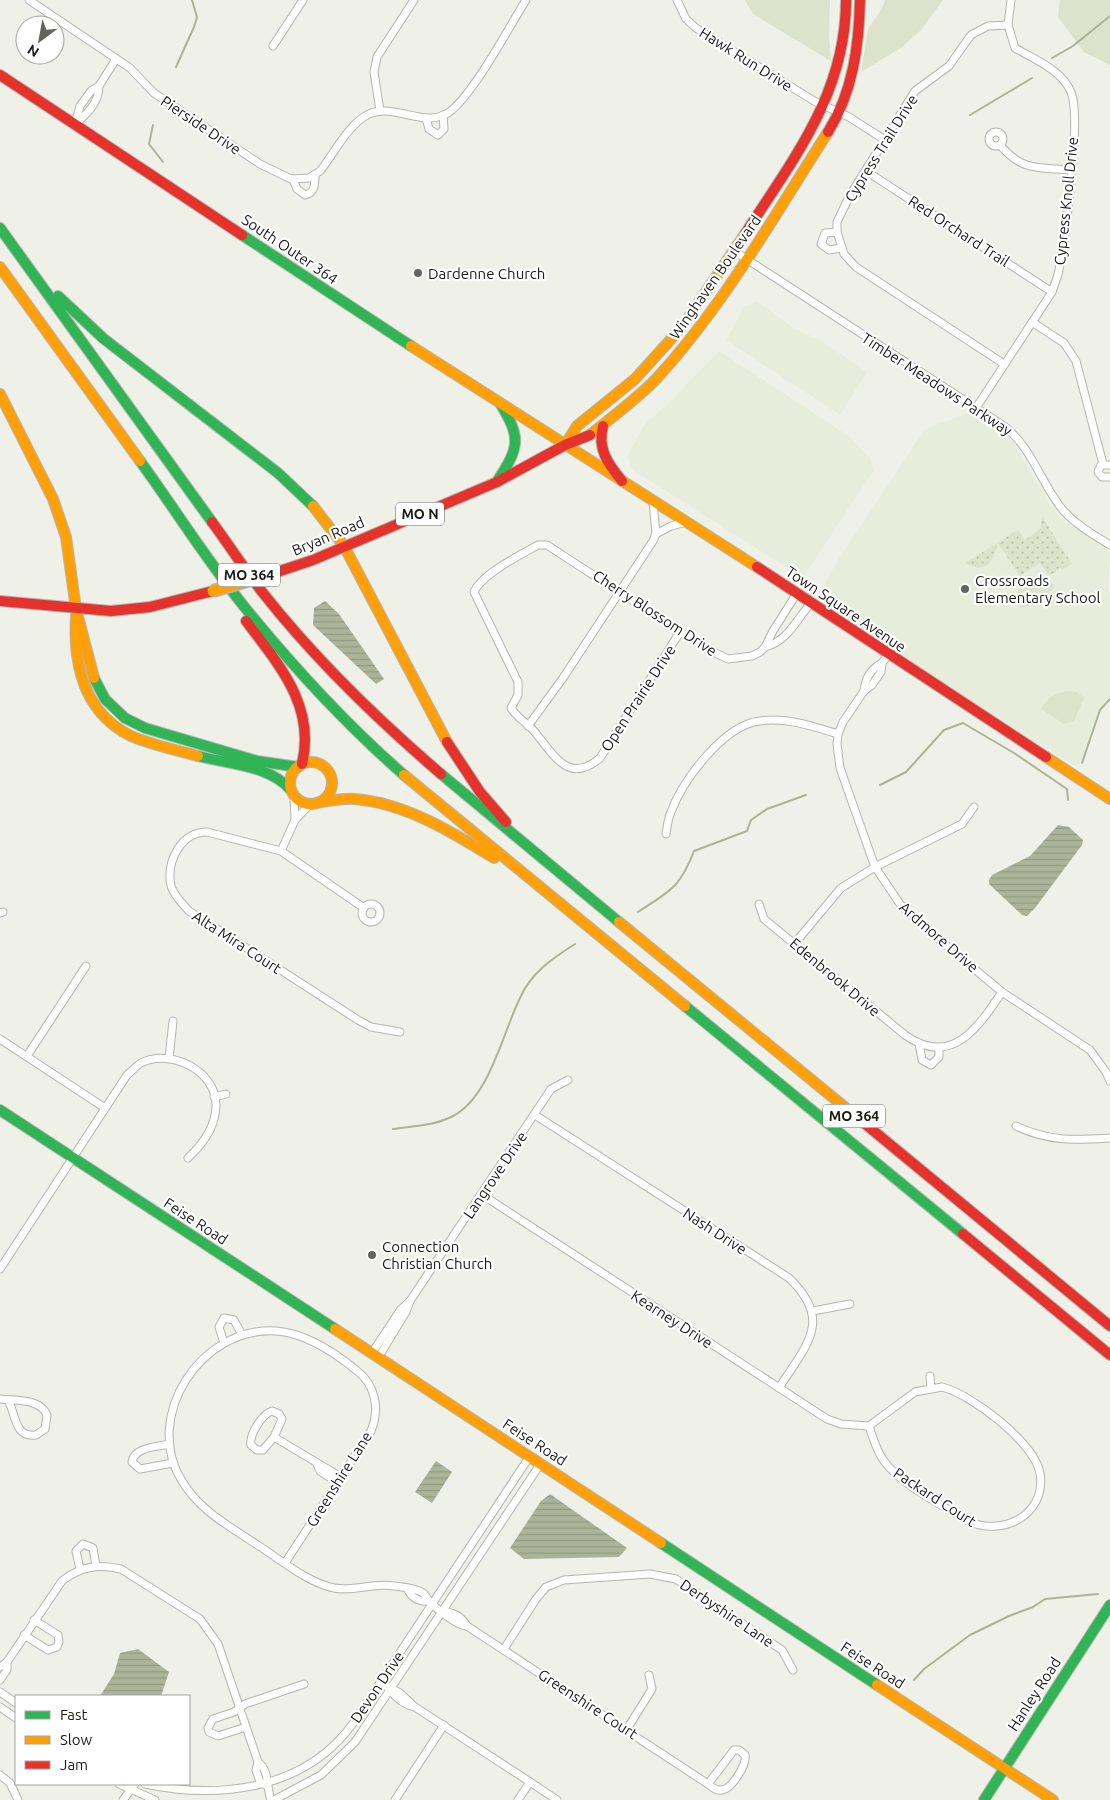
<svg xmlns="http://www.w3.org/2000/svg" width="1110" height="1800" font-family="Ubuntu,sans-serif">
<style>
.built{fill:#e8eddb}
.grass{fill:#dce2cc}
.park{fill:url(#park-dots)}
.water{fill:url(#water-rules)}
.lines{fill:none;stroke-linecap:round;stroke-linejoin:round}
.stream{stroke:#acb398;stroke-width:2}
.street-casing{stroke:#b4b6af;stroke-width:9}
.fast-casing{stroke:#b4b6af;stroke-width:12}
.slow-casing{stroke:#b4b6af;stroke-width:12}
.jam-casing{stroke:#b4b6af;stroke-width:12}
.street{stroke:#fdfdfc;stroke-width:7}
.fast{stroke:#30b455;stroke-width:10}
.slow{stroke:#ff9f0a;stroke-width:10}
.jam{stroke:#e5322d;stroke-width:10}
.slow-bridge-casing{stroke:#b4b6af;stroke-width:14;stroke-linecap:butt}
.slow-bridge{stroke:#ff9f0a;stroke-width:11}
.poi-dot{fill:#64655e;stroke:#fff;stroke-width:2}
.labels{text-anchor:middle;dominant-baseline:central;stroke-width:4.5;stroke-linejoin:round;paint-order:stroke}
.shield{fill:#fff;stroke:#5e5f5a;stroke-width:1}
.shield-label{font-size:14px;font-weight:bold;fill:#191a14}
.street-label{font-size:15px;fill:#191a14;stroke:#fff}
.poi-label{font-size:15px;fill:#191a14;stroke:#fff;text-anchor:start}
</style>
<defs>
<pattern id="park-dots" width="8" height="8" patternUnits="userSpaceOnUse" patternTransform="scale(1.25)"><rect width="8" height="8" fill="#dce2cc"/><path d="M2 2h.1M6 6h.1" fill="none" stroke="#bcc1ae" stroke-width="1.8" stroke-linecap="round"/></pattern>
<pattern id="water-rules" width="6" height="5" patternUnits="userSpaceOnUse" patternTransform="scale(1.25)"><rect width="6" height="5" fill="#acb398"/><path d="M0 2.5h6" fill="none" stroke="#939982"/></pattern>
</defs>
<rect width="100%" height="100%" fill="#eff1e8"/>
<g class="built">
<polygon points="757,301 794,328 820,340 867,372 840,415 726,340 745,306"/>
<polygon points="719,351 849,436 870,458 874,470 803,578 633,470 627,457 644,425 667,405"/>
<polygon points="971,412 1011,439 1051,506 1063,521 1110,552 1108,587 1110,594 1110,698 1100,710 1093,724 1088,747 1078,768 890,650 824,605 821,591 836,563 925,429"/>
</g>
<g class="grass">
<polygon points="745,0 830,0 829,38 831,61 753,14"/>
<polygon points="885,0 943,0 921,30 901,48 861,72 868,29 881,10"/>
<polygon points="1060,0 1110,0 1110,65 1084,52 1058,17"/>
<polygon points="1029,574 1055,585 1042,604 1022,608 1014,603 1021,579"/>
<path d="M1069,691L1077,692L1084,698L1074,721L1064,724L1041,709C1048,697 1055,693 1069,691Z"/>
</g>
<path class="park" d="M1042,517L1072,564L1062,570L1061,568L1049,576L1040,563L1020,576L998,543C993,562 988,574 965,563L1018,530L1025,540L1041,528Z"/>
<g class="water">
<polygon points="325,601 339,614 384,679 376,684 313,625 314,608"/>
<polygon points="1058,825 1069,827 1083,840 1082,845 1035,908 1027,916 1022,915 989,884 989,880 992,875 1030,856"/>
<polygon points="436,1461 452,1472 432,1503 415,1492"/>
<polygon points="550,1494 627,1548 619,1557 524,1559 510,1548 541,1501"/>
<polygon points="138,1649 169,1672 161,1696 100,1696 114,1674 120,1653"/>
</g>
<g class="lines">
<g class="stream">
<polyline points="1052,58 1073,46 1110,16"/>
<polyline points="176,67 194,27 197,17 192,0"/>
<polyline points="970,115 1032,78"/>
<polyline points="153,125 149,144 163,162"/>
<polyline points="1082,763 1100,710 1110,699"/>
<polyline points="880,785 906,772 944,730 963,723 1014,753 1067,789 1068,800"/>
<path d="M638,912C670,891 680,888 694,851L747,831L751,820L767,809L806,795"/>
<path d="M393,1129C413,1126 434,1126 453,1116C490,1097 503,1031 521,996C532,972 553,958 575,944"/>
<polyline points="914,1680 924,1669 970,1635 1009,1616 1033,1607 1045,1599 1098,1594"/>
</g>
<defs>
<g id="street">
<path d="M29,0L130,68L154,93L260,164L291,179L309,178L320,171C334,154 348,124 369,114C394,103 424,128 448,113C472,97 509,27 526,0"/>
<polyline points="677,0 686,19 696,28 814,101 849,117 885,140"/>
<polyline points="273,46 303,0"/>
<polyline points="380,111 374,72 377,57 414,0"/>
<polyline points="426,118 429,129 438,135 444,129 443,115"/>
<polyline points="75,124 80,106 91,91 99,86 116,59"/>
<path d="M75,124C87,114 99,103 99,86"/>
<circle cx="996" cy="139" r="7"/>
<path d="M1000,145C1023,172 1038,167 1071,170"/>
<polyline points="866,171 1052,292"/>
<path d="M293,179L297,189L305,195C315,193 315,184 315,175"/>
<polyline points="837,232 825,233 821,244 829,250 842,248"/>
<path d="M734,251L1004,426C1031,447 1039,478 1059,505C1071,522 1092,534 1110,545"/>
<polyline points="1032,322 1064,343 1076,361 1103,464"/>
<polyline points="1004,364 856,267 844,254 837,232 837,222 849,197 915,91 949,66 971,35 988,26 1008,25"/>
<path d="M976,408L1052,292C1054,285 1058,277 1059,270C1065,237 1082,119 1071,92C1062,70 1034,59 1015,48L1008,25L1011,0"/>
<polyline points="1110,465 1101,465 1098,472 1102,477 1110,477"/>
<polyline points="656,534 671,526 687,522"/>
<path d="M680,632L600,758C568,786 553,753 533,730C526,722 516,717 511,708L518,695V682L474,592C482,574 520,555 538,545H547L705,648L728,659L752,656L760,652L765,647L773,631L797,593"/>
<path d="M765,647C788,641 796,620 811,603"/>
<polyline points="888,655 882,663 881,672 872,685 864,691 843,722 838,734 837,744 840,768 875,867 900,904 918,922 1002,992 1090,1050 1106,1072 1110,1081"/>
<path d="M864,691C865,678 871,669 882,663"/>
<polyline points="528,726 563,678 653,541 656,534 653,501"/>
<polyline points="294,796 295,819"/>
<path d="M666,834C667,827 668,818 671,812C683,780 723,726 759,721C786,717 812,726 838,734"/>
<polyline points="281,851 295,820 310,804"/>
<path d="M759,904L764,919L905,1035C951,1068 978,1028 1002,992"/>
<circle cx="371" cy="913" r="9"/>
<path d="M364,908L281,851L207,832C181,832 166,861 171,886C174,896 182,903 189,911L358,1020L371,1027L400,1032"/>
<polyline points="0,913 3,912"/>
<polyline points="795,943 841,888 875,867 962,824 974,807"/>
<polyline points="0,1039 105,1108"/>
<polyline points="919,1043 922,1060 931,1065 939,1057 939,1048"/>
<polyline points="27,1056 86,966"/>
<polyline points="169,1058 173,1021"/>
<polyline points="214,1097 226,1094"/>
<path d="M535,1115L789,1278C834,1321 806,1345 779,1388"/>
<path d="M1016,1126C1050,1142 1074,1140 1110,1138"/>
<polyline points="481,1194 827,1419 841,1424 869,1426"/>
<path d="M0,1269L127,1075C131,1072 136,1066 141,1063C171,1048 216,1071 216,1105C216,1127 203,1144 188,1158"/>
<polyline points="813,1311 850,1304"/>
<polyline points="224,1343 219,1327 224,1318 234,1320 242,1335"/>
<polyline points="372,1353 401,1309 410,1301"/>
<polyline points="378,1358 406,1312 410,1301 551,1089 568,1080"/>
<polyline points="930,1376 931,1389"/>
<path d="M942,1387C971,1394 1034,1442 1040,1473C1047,1516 1000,1538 966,1520C942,1505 900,1484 884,1461C876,1450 873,1438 869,1426L915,1392Z"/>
<path d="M0,1399C15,1401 40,1398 47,1415L45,1429L36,1435C14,1438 16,1414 8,1400"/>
<path d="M274,1437L263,1450H257L251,1445C249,1435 262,1414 272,1411L279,1414L282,1419L274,1437L341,1477"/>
<path d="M169,1444C157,1447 134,1447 132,1462L140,1469L173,1463"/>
<polyline points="317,1464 320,1471 338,1483"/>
<path d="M285,1563L371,1431C380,1409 376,1385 356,1370C334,1352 305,1333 276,1331C201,1326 142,1417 182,1481C199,1510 229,1526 256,1544C280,1559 306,1582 334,1588C355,1592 374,1582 394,1586C403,1587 416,1588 423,1593C426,1595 427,1599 430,1602C437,1609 457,1626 467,1626"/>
<polyline points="80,1569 76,1551 83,1544 93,1548 96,1566"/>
<path d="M408,1590C412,1598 419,1602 429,1601"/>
<path d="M443,1611C454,1613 461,1616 467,1626L708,1784L734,1750H739L745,1755C747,1764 732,1789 722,1790C716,1791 712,1787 708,1784"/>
<polyline points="24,1635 48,1650 57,1647 59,1642 58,1635 34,1620"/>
<polyline points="504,1649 536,1599 546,1587 564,1580 650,1574 676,1579 782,1650 793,1670"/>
<path d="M0,1667L7,1662L62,1581C81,1566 98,1564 121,1569L200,1619L218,1644L258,1762L256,1770L260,1782L266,1785"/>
<polyline points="0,1680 7,1670 7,1662"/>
<polyline points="380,1683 400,1693 415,1707 530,1782"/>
<path d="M390,1690C397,1699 404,1705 415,1707"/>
<polyline points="0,1692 16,1703"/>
<polyline points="0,1707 16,1718"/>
<polyline points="246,1727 218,1736 209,1732 208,1728 213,1719 234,1712 245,1704 304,1684"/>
<polyline points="627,1729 652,1689 649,1675"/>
<path d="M258,1762C270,1771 266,1787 271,1800"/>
<polyline points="0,1775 10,1783 18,1800"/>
<polyline points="119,1784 155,1800"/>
<path d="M145,1784C222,1800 307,1789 354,1722L530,1456"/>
<polyline points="123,1800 135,1784"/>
<polyline points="274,1800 321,1775 355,1742 541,1463"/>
<polyline points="395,1800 444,1725"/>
<polyline points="518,1800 530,1782 557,1800"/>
</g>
<g id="fast">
<polyline points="0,228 212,522"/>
<polyline points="242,235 411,346"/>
<polyline points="58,296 104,339 278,473 313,506"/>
<path d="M140,461C177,512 211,567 251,615C298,672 349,727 404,775"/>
<path d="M498,480C520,446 521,438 500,403"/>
<polyline points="94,678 105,699 125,718 145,728 257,761 298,767"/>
<path d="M198,756C229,764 269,765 291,790"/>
<polyline points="441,774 619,922"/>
<polyline points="685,1006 963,1234"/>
<polyline points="0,1110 335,1329"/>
<polyline points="661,1543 877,1685"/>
<polyline points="984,1800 1110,1605"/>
</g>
<g id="slow">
<polyline points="0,267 140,461"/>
<polyline points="411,346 757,567"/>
<polyline points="0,394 53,499 66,537 76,609 94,678"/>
<path d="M590,435C612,417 637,399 657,378C724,305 774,216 828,132"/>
<polyline points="565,445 577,426 635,379 682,327 745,234"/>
<polyline points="313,506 344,546 447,742"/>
<path d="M76,615C73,664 83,712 131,736C152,745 176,750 198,756"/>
<polyline points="1046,757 1110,799"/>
<circle cx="311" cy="783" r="21"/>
<polyline points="404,775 685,1006"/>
<path d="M320,802C331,801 344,798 355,799C405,803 452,832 494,858"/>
<polyline points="619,922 864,1123"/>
<polyline points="335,1329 661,1543"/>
<polyline points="877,1685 1053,1800"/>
</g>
<g id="jam">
<polyline points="0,75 242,235"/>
<path d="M828,132C853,92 859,46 860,0"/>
<path d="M745,234C793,159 846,94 846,0"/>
<path d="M603,426C597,449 608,464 622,481"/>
<path d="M212,522C229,545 245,570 263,593C315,659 377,719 441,774"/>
<polyline points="757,567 1046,757"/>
<polyline points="268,575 313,560 497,482 565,445 590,435"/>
<polyline points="0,601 111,611 150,607 213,591"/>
<path d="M246,621C279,665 316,706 302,764"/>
<polyline points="447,742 480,792 506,822"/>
<polyline points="864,1123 1110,1326"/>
<polyline points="963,1234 1110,1355"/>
</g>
</defs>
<use href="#street" class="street-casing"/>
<use href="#fast" class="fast-casing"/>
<use href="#slow" class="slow-casing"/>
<use href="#jam" class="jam-casing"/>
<use href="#street" class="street"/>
<use href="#fast" class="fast"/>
<use href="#slow" class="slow"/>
<use href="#jam" class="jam"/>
<defs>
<polyline id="slow-bridge" points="213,591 268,575"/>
</defs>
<use href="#slow-bridge" class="slow-bridge-casing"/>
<use href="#slow-bridge" class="slow-bridge"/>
</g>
<g class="poi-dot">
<circle cx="418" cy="273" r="5"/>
<circle cx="965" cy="589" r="5"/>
<circle cx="372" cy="1255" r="5"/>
</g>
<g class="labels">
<g class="shield">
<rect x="396" y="502.5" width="48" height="23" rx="4"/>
<rect x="218" y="563.5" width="62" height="23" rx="4"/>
<rect x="823" y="1104.5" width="62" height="23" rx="4"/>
</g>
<g class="shield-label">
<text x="420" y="514">MO N</text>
<text x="249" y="575">MO 364</text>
<text x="854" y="1116">MO 364</text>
</g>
<g class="street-label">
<text transform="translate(746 59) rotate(32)">Hawk Run Drive</text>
<text transform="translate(201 125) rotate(34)">Pierside Drive</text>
<text transform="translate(881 148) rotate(-58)">Cypress Trail Drive</text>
<text transform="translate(1066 201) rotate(-84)">Cypress Knoll Drive</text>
<text transform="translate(959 231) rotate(33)">Red Orchard Trail</text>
<text transform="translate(290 249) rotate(34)">South Outer 364</text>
<text transform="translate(715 277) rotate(-55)">Winghaven Boulevard</text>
<text transform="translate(937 384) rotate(33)">Timber Meadows Parkway</text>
<text transform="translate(328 536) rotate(-23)">Bryan Road</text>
<text transform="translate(846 609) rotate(34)">Town Square Avenue</text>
<text transform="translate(655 613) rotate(33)">Cherry Blossom Drive</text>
<text transform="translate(638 698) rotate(-57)">Open Prairie Drive</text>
<text transform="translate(939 937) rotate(41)">Ardmore Drive</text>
<text transform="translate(237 942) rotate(33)">Alta Mira Court</text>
<text transform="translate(835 977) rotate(40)">Edenbrook Drive</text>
<text transform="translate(495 1175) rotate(-56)">Langrove Drive</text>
<text transform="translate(196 1221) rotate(33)">Feise Road</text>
<text transform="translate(715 1231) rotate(33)">Nash Drive</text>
<text transform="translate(672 1319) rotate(33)">Kearney Drive</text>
<text transform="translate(535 1442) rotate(33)">Feise Road</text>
<text transform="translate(339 1479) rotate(-58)">Greenshire Lane</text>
<text transform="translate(935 1497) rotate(33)">Packard Court</text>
<text transform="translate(727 1613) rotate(34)">Derbyshire Lane</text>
<text transform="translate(873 1665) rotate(33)">Feise Road</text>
<text transform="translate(377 1687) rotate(-56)">Devon Drive</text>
<text transform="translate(1034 1694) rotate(-57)">Hanley Road</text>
<text transform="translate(588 1704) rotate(33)">Greenshire Court</text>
</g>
<g class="poi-label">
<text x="428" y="273">Dardenne Church</text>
<text x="975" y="580">Crossroads<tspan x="975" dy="17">Elementary School</tspan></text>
<text x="382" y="1246">Connection<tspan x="382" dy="17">Christian Church</tspan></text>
</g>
</g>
<rect x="15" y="1695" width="175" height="90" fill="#ffffff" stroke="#a3a3a1"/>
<rect x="25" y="1711" width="25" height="8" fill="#30b455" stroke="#a3a3a1"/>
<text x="60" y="1720" font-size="15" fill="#191a14">Fast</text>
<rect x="25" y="1736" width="25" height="8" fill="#ff9f0a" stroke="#a3a3a1"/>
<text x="60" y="1745" font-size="15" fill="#191a14">Slow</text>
<rect x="25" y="1761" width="25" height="8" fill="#e5322d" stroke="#a3a3a1"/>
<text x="60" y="1770" font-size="15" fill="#191a14">Jam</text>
<g transform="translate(40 40) rotate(212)"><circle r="24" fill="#ffffff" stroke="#a3a3a1"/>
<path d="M0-4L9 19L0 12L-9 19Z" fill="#64655e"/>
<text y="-8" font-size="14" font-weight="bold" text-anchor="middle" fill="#191a14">N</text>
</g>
</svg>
